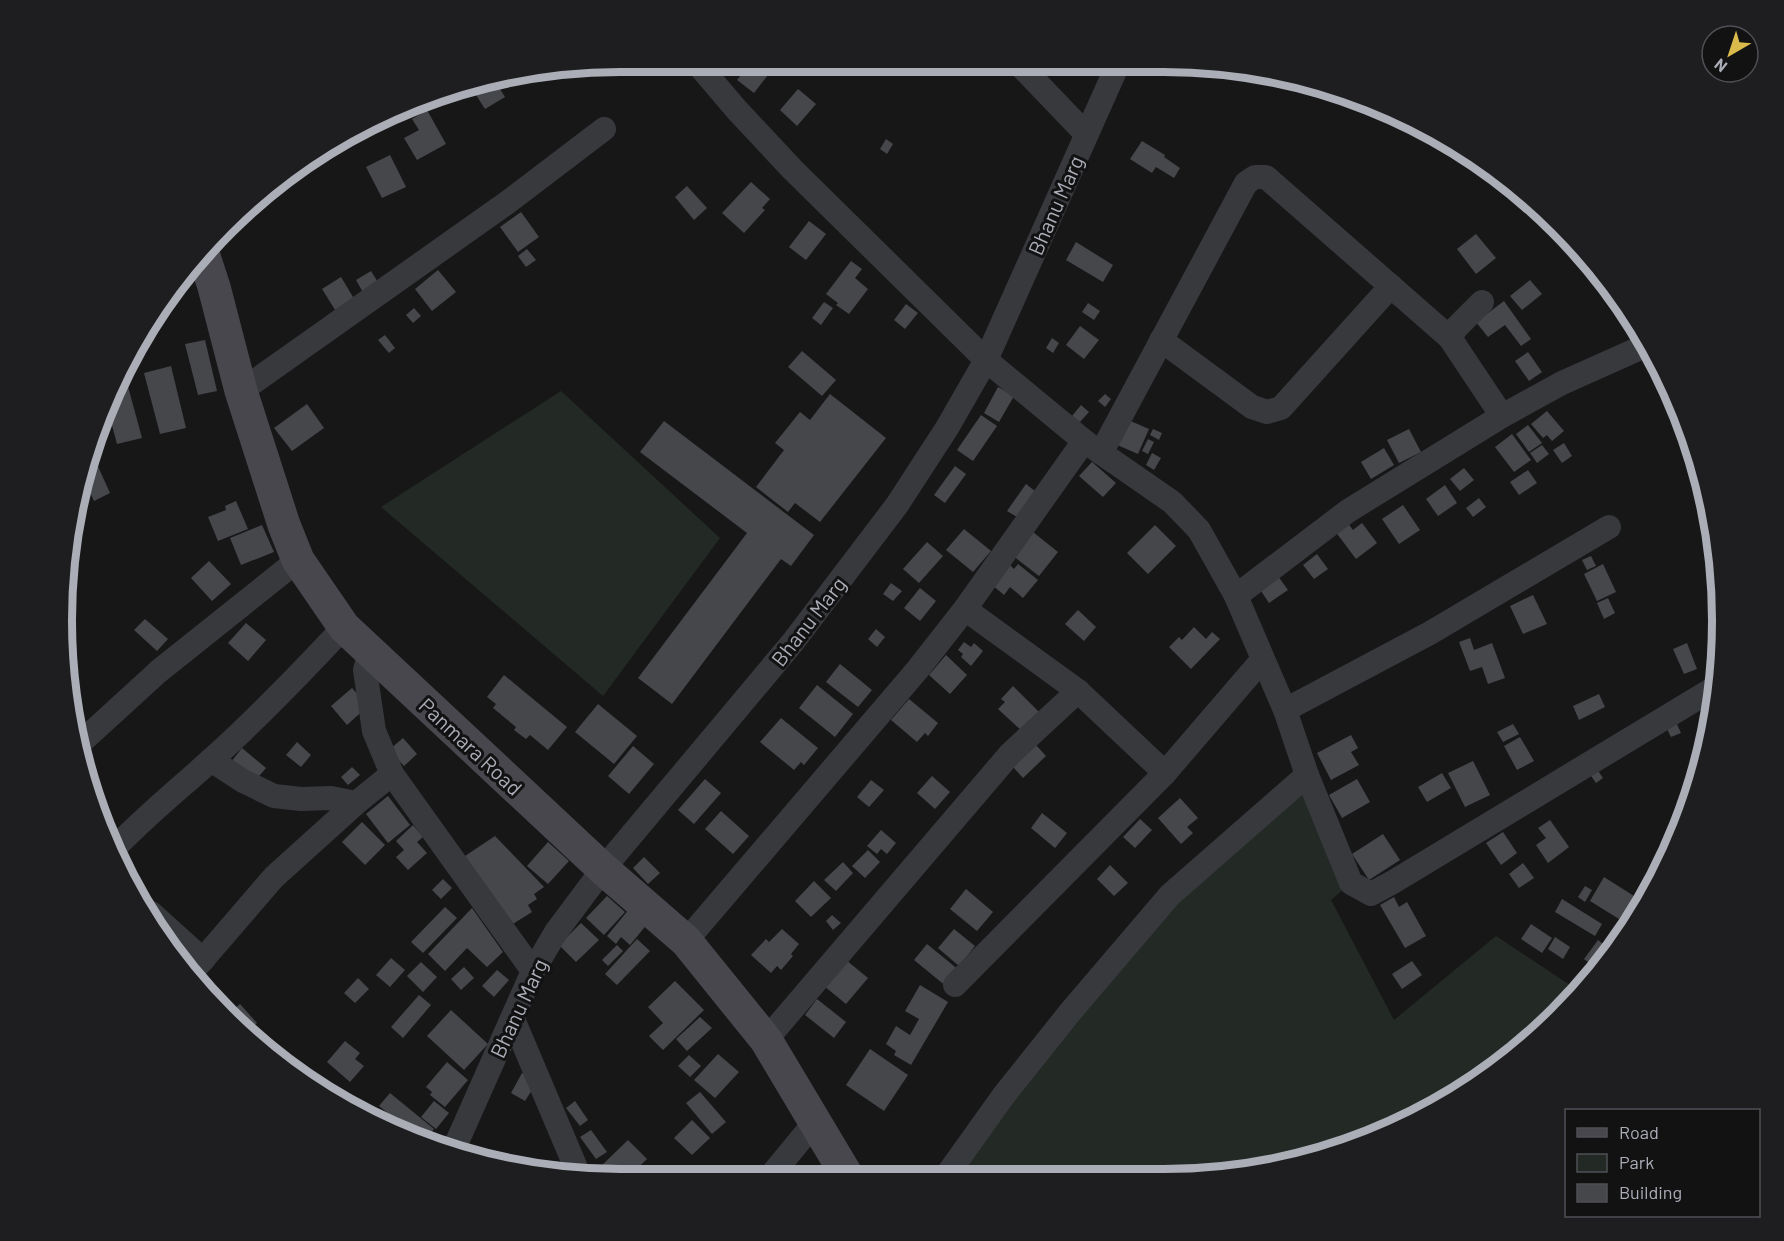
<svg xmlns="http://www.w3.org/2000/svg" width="1784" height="1241" font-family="Barlow,sans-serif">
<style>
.green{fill:#232a25}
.building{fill:#46474b}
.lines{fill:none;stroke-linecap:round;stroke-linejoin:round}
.street{stroke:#38393d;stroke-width:24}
.secondary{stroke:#47474d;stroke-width:33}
.labels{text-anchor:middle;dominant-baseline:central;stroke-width:6;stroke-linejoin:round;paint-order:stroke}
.street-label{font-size:21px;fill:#abadb7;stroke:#121213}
.rim{fill:none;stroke:#abadb7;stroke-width:8}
</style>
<rect width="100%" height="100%" fill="#171718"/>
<g class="green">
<polygon points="561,391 720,538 603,696 381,507"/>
<polygon points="1307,775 1351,883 1331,900 1394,1020 1496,936 1579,991 1559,1016 1411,1122 1272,1169 1164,1179 954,1179 1170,895"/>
</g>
<g class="building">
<polygon points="751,62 759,62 771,71 754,93 737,80"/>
<polygon points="493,78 505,97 485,109 469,84"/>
<polygon points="798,89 816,104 797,126 780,110"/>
<polygon points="427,110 446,144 417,160 404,138 419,130 412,119"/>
<polygon points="886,139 893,144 887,154 880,149"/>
<polygon points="1142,141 1165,155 1164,157 1180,168 1174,178 1156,167 1152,173 1130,159"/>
<polygon points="390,155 406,187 382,198 366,167"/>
<polygon points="751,182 770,199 762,208 765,210 744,233 722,213"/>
<polygon points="687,186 707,208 694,220 675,197"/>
<polygon points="521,212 539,237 518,252 500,227"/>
<polygon points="809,221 826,234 806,260 789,247"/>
<polygon points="1476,234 1496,258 1476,274 1457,249"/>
<polygon points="1076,242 1113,265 1103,282 1066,260"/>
<polygon points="527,249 536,260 526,267 518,256"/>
<polygon points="851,261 862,269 855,278 868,289 849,314 836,305 838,303 826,294"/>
<polygon points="438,270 456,292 432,311 415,289"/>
<polygon points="371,271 381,287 365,296 356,280"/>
<polygon points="341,277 356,302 337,313 322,289"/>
<polygon points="1530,280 1542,294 1522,310 1510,296"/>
<polygon points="1504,301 1531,339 1521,346 1505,325 1488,337 1476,322"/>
<polygon points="824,302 833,308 821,325 812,318"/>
<polygon points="1088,303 1100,311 1094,320 1082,312"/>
<polygon points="906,304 918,313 905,329 894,320"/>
<polygon points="414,308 421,316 413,323 406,315"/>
<polygon points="1080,326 1099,340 1084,359 1066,345"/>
<polygon points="385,335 395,348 389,353 378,340"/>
<polygon points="1052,338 1059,343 1053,353 1046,348"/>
<polygon points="205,340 217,391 198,395 185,344"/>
<polygon points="802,351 836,380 822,396 788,367"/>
<polygon points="1528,352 1542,372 1529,381 1515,361"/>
<polygon points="171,366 186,428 160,434 144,373"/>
<polygon points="126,379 142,438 117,444 106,403 120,381"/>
<polygon points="998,387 1014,396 999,422 984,413"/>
<polygon points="830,394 886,438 820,522 795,503 788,512 756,487 784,450 775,443 800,412 810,420"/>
<polygon points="1105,394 1111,399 1105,407 1098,401"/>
<polygon points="307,404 324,428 292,451 274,428"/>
<polygon points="1081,405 1089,412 1080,422 1072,416"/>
<polygon points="1547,411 1564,431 1552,441 1547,435 1543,438 1531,424"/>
<polygon points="981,415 997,426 973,461 957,450"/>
<polygon points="1126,419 1149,429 1138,454 1115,444"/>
<polygon points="664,421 814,535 791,566 781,559 672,704 638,678 747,533 640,452"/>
<polygon points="1528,425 1542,443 1529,452 1516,434"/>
<polygon points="1153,429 1162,433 1159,440 1150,435"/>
<polygon points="1409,429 1421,452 1399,463 1387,440"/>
<polygon points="1512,434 1531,460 1514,472 1495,447"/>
<polygon points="1148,439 1154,442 1148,454 1142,451"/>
<polygon points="1564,443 1572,456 1562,463 1553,450"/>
<polygon points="1542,445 1549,454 1537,463 1530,453"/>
<polygon points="1384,448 1394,465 1371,479 1361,462"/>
<polygon points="92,453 110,493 94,501 84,480"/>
<polygon points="1152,453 1161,458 1154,470 1146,465"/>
<polygon points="1092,462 1116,483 1103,497 1079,476"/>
<polygon points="955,466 966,474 945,503 934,495"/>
<polygon points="1464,468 1474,480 1460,491 1450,479"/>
<polygon points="1528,470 1537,483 1519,495 1510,482"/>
<polygon points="1026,484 1035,491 1017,517 1007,511"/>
<polygon points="1445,485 1457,503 1438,516 1426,499"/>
<polygon points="1479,498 1486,507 1473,517 1466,508"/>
<polygon points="236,501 248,529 218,541 208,517 226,510 225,506"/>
<polygon points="1403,505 1420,530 1399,544 1382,519"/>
<polygon points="1347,522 1353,530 1362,523 1377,543 1356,559 1335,531"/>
<polygon points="262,525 274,552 241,565 230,538"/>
<polygon points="1155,525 1176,546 1148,574 1127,553"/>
<polygon points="964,529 991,551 973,572 946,550"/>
<polygon points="1033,532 1058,552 1039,576 1013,556"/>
<polygon points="927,542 943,556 919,583 903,569"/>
<polygon points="1317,554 1328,569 1314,579 1303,565"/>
<polygon points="1591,556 1596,566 1587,570 1582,560"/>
<polygon points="209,561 231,584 212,601 191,578"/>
<polygon points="1009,564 1014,569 1018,564 1038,580 1023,598 1010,587 1004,595 992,585"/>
<polygon points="1603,564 1616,592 1597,601 1584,574"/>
<polygon points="1275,572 1288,590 1269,603 1257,585"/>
<polygon points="891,583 902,591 893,601 883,594"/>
<polygon points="920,588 936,601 920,621 904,608"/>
<polygon points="1533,595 1547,624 1523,634 1510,606"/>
<polygon points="1608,598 1615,613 1604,619 1597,603"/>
<polygon points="1078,610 1096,627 1084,641 1065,624"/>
<polygon points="145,619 168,639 157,651 134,630"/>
<polygon points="246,623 266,640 248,661 228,643"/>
<polygon points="1194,627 1206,639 1212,632 1220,639 1191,669 1169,647 1179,637 1182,640"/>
<polygon points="876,629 885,637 877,647 868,639"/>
<polygon points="1470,638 1474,650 1492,643 1505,678 1488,684 1482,667 1470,671 1459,642"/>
<polygon points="964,642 971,647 974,643 983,651 971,666 961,657 963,654 958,650"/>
<polygon points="1687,643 1697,669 1684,674 1673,649"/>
<polygon points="946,655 967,675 950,694 929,675"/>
<polygon points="840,664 872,690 858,707 826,682"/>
<polygon points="504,675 567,727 548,750 530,735 526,739 514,730 516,727 493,708 496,704 487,697"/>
<polygon points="817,685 853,714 835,737 799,708"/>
<polygon points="1013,686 1041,714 1023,732 998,709 1005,702 1001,699"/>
<polygon points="352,688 368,706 347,725 331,706"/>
<polygon points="1599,694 1605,707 1579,720 1573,706"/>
<polygon points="909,699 938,723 928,736 925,733 917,742 891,720"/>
<polygon points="598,704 637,736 614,764 575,732"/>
<polygon points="781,718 818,748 804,765 801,762 794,770 760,742"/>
<polygon points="1674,718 1681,733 1671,737 1664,723"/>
<polygon points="1513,724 1519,734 1503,742 1497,732"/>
<polygon points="1351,735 1358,748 1351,752 1359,765 1331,780 1317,753"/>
<polygon points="1520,737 1534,761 1517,770 1504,746"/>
<polygon points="403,738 417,754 404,766 389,750"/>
<polygon points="297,742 311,755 301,767 286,755"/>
<polygon points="1036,745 1046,756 1023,778 1013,767"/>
<polygon points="633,746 654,764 629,794 608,776"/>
<polygon points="242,748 266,768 255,781 231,762"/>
<polygon points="1473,761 1490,795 1465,807 1448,773"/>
<polygon points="352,767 360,775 348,785 341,777"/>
<polygon points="1596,768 1603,778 1596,783 1589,773"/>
<polygon points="1442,773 1451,788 1427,802 1418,787"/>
<polygon points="932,776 950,792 935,809 917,793"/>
<polygon points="705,779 721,793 694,824 678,810"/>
<polygon points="1357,779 1370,802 1342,818 1329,795"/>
<polygon points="871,780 884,790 869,807 857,797"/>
<polygon points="388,796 410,825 388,843 366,814"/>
<polygon points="1180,798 1198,818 1187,827 1193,833 1181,844 1158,818"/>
<polygon points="721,811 749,836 733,854 705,829"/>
<polygon points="1042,813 1067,833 1055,848 1031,828"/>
<polygon points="1140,819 1152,830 1135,848 1123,837"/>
<polygon points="1550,820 1569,847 1548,863 1536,845 1546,838 1538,828"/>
<polygon points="362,822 385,845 365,865 342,842"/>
<polygon points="413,825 423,837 417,842 427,853 408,870 396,857 404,850 396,841"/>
<polygon points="881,830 896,843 887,854 881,849 877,854 867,846"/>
<polygon points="1503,832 1517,853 1501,865 1486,843"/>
<polygon points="1383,834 1400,860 1369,880 1352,854"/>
<polygon points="495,836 544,887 534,894 537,899 528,905 532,912 508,927 465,856"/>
<polygon points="548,842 569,861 548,884 527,866"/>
<polygon points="868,850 880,862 865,878 852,866"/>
<polygon points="1667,852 1669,855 1665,862 1661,864 1657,857"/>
<polygon points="644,857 660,873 648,884 633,868"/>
<polygon points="843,862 853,873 836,891 824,880"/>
<polygon points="1523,863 1534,878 1519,888 1509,874"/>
<polygon points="1110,865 1128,883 1114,896 1097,879"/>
<polygon points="1604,877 1634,896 1619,919 1590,901"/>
<polygon points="443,879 452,888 441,899 432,890"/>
<polygon points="814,881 831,898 811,917 795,901"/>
<polygon points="1585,886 1592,890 1585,902 1578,897"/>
<polygon points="966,889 993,912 977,931 950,909"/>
<polygon points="607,896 625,912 604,935 586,918"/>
<polygon points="1394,897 1399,907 1407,902 1426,936 1405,948 1380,905"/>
<polygon points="1562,899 1602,924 1595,936 1555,912"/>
<polygon points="445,907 457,918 423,953 411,942"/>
<polygon points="472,908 503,952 487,967 467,948 445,971 428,954"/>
<polygon points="630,908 648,923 630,945 621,937 616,944 607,936"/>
<polygon points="832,915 841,923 833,930 826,921"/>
<polygon points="581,923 599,940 576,962 559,945"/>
<polygon points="1531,924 1552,938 1542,953 1521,939"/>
<polygon points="782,929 799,944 791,954 793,956 781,970 777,966 771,973 751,955 766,939 769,942"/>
<polygon points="954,929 975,946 959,966 938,948"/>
<polygon points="1555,937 1570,947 1563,959 1548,949"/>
<polygon points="637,939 650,951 617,985 605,974"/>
<polygon points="1598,940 1612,951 1597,969 1584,959"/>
<polygon points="927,944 960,971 947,987 914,960"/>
<polygon points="617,945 623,951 608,966 602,960"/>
<polygon points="391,958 405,970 390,987 376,975"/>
<polygon points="846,960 868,978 846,1004 824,986"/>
<polygon points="1412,961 1422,975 1402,989 1392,974"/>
<polygon points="421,962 437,977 423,992 407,976"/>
<polygon points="464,967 474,978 461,990 451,979"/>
<polygon points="497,970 509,980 494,997 482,986"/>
<polygon points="358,978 369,989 355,1003 344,993"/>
<polygon points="675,981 704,1010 663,1050 649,1036 663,1023 648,1007"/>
<polygon points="920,985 948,1002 911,1065 894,1055 896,1051 886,1044 896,1026 910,1035 919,1019 905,1011"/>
<polygon points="419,995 431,1005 403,1038 391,1027"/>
<polygon points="817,999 846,1022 834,1038 805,1015"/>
<polygon points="240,1004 257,1023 246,1033 226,1016"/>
<polygon points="451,1010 488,1044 464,1070 427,1036"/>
<polygon points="700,1017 712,1028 687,1051 676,1039"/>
<polygon points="272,1039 297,1066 292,1071 263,1047"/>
<polygon points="345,1041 360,1053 355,1059 364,1066 350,1082 327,1062"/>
<polygon points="870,1049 908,1075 884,1111 846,1085"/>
<polygon points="718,1054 739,1072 715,1098 694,1080"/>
<polygon points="689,1055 701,1066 690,1077 678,1066"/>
<polygon points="447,1062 468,1080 445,1107 430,1095 432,1092 426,1087"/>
<polygon points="522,1073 537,1082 525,1101 511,1093"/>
<polygon points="316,1080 336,1098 336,1099 311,1086"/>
<polygon points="700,1092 726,1122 712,1134 686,1103"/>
<polygon points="390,1093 434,1129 424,1142 379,1106"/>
<polygon points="434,1101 449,1113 436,1129 421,1117"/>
<polygon points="575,1101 588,1120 580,1126 566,1108"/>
<polygon points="692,1120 710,1138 692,1155 674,1138"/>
<polygon points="591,1130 607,1152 596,1159 580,1137"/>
<polygon points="628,1140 647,1159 626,1179 608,1178 598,1169"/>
<polygon points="550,1162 563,1174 541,1172"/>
<polygon points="797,1167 815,1179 788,1179"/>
</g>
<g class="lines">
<g class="street">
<polyline points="696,62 736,109 792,169 986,360 1084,441 1172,502 1199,530 1236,596 1285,710 1307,775 1351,883 1371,894 1393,882 1716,687"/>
<polyline points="1017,62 1086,134"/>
<polyline points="1482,302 1456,328 1450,338 1502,416"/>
<polyline points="1161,340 1252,407 1267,412 1281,408 1391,286"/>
<polyline points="241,391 508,202 604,129"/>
<polyline points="1101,453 1246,183 1255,177 1266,177 1450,338"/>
<polyline points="1236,596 1348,511 1502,416 1562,383 1647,345"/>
<polyline points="965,609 1078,691 1165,773"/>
<polyline points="370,652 365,670 374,731 392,774 533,971"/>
<polyline points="1285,710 1430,633 1609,527"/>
<polyline points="78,745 159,671 298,560"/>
<polyline points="211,760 243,781 274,796 301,799 331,798 356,803"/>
<path d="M113,850C144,817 178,790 211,760C258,718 301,673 344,627"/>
<polyline points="151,913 203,960"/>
<polyline points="686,941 918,669 965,609 1084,441"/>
<polyline points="193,971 274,877 356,803 392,774"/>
<polyline points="955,985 1165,773 1262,660"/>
<polyline points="513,1019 579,1175"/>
<polyline points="766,1040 1010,754 1078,691"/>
<polyline points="453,1151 533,971 556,932 603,869 793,642 897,505 947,428 986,360 1119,62"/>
<polyline points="768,1179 816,1121"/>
<polyline points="944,1179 1004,1095 1071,1011 1170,895 1307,775"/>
</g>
<polyline class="secondary" points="202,250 214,287 241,391 284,525 298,560 344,627 603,869 686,941 766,1040 849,1179"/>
</g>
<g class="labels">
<g class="street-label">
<text transform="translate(1055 205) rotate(-66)">Bhanu Marg</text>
<text transform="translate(808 621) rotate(-52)">Bhanu Marg</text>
<text transform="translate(471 746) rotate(43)">Panmara Road</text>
<text transform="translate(518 1008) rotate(-65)">Bhanu Marg</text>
</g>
</g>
<path d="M0 0H1784V1241H0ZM620 72H1164A548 548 0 0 1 1712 620V621A548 548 0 0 1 1164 1169H620A548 548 0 0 1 72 621V620A548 548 0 0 1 620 72Z" fill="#1e1e20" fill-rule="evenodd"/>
<path class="rim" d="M620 72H1164A548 548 0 0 1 1712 620V621A548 548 0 0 1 1164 1169H620A548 548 0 0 1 72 621V620A548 548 0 0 1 620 72Z"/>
<rect x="1565" y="1109" width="195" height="108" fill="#121213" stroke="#4f5055" stroke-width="1.5"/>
<rect x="1577" y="1128" width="30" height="9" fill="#47474d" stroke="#4f5055" stroke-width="1.5"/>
<text x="1619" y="1139" font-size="18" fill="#abadb7">Road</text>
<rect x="1577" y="1154" width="30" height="18" fill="#232a25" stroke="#4f5055" stroke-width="1.5"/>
<text x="1619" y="1169" font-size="18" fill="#abadb7">Park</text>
<rect x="1577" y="1184" width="30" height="18" fill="#46474b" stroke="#4f5055" stroke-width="1.5"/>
<text x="1619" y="1199" font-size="18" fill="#abadb7">Building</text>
<g transform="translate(1730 54) rotate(219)"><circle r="28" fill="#121213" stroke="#4f5055" stroke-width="1.5"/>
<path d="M0-4.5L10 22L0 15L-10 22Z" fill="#dbba4c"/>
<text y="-9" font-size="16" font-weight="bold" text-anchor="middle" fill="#abadb7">N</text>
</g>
</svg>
